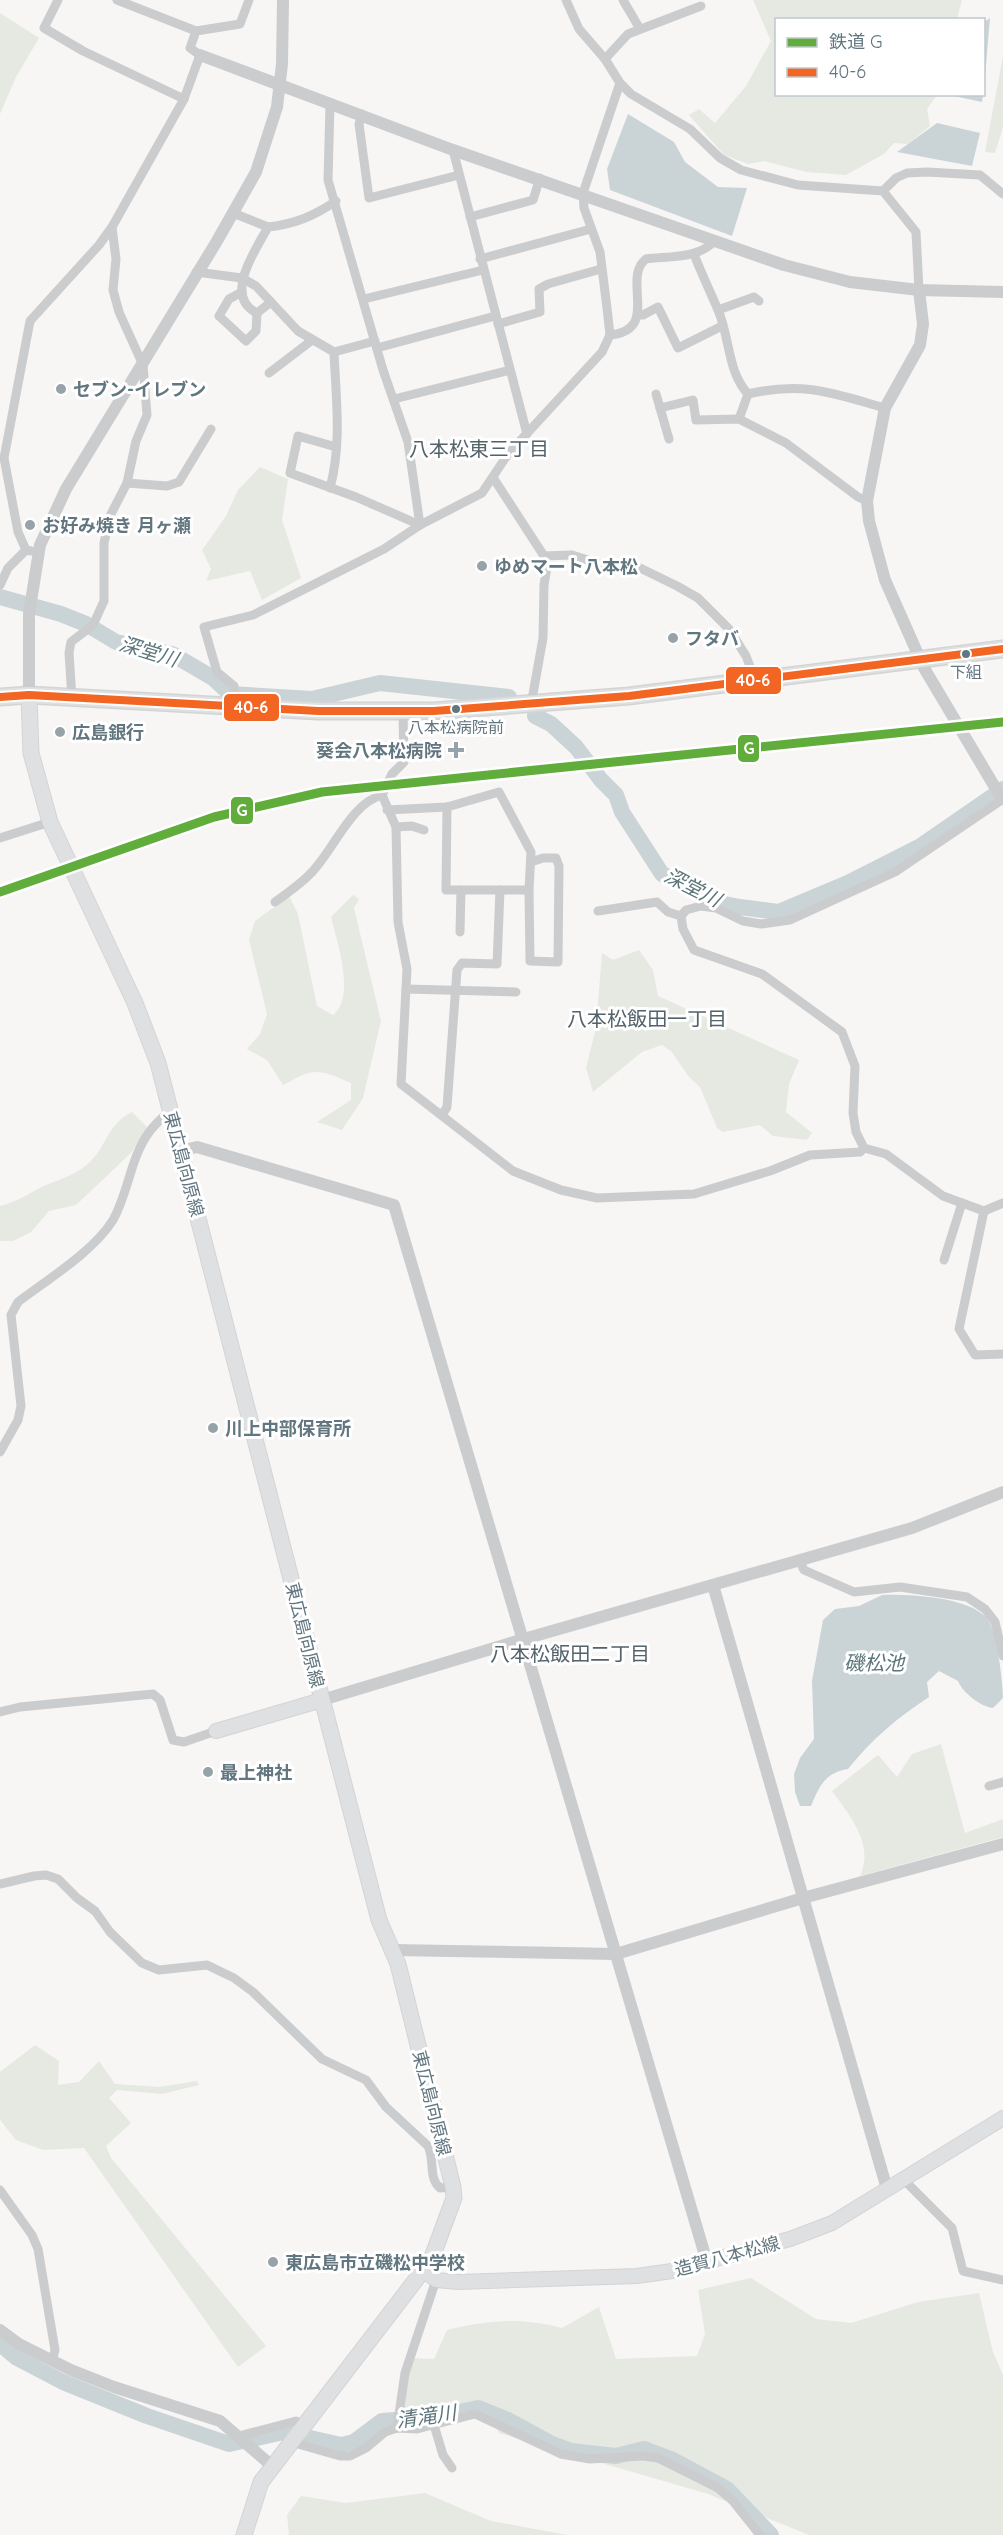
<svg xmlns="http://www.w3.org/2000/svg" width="1003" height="2535" font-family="Quicksand,'Noto Sans JP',sans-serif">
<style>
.green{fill:#e6e8e2}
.water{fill:#cad4d6}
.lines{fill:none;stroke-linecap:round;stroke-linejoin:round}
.river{stroke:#cad4d6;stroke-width:16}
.secondary-casing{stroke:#d3d4d5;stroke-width:16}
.primary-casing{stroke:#d4d4d5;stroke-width:17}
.trunk-casing{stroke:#d3d4d4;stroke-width:19}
.minor{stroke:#cbcccd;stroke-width:9}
.tertiary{stroke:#cbcccd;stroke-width:12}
.secondary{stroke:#dfe0e1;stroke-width:14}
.primary{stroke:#dfe0e1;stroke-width:15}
.trunk{stroke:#dfe0e1;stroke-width:16}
.bus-1-casing{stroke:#fff;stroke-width:12}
.bus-1{stroke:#f26522;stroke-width:8}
.rail-1-casing{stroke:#fff;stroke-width:14}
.rail-1{stroke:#60ad3b;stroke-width:9}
.poi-dot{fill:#96a3a9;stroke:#fff;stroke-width:2}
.bus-dot{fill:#627680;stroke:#fff;stroke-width:2}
.labels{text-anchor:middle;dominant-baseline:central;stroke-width:6;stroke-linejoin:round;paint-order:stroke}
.bus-label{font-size:16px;fill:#627680;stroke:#fff}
.poi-label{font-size:18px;font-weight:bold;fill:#627680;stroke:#fff;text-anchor:start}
.street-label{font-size:18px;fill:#627680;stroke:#fff}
.neighbourhood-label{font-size:20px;fill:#54636b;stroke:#fff}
.water-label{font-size:20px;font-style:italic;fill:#5c767b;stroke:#fff}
.line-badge{stroke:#fff;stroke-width:2}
.badge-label{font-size:16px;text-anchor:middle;font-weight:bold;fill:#fff}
</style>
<rect width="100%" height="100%" fill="#f7f6f5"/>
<g class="green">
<polygon points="753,0 962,0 957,19 776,20 776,94 937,95 927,109 930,126 908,144 894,143 884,154 846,175 806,172 764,161 748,164 724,155 689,115 699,109 715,123 746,86 771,41"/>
<polygon points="0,13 39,38 16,77 0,114"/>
<polygon points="1003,56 1003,127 995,153 985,152"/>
<polygon points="260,467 288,479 282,520 301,578 262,600 250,571 206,581 211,569 202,550 226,516 238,490"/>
<path d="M353,895L359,899L354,908L381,1021L363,1098L342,1130L317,1122L351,1100V1083C317,1068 314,1068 283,1085L267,1060L247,1049L260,1034L267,1014L249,940L255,921L289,896L298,914L317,1006L333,1015C356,996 337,942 331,917Z"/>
<polygon points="639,950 653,970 658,996 799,1060 789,1084 786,1112 812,1133 807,1140 773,1136 760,1125 723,1132 717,1128 700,1087 689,1077 671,1051 662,1045 642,1052 593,1092 586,1068 596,1028 602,953 613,960"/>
<path d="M132,1112L147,1127L131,1153L76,1205L49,1211L31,1232L13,1241H0V1206C18,1202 30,1192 46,1185C63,1178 78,1174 91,1161C108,1143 108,1124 132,1112Z"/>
<path d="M941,1744L965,1833L1003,1819V1837L860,1876C875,1845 849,1814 832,1791L878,1755L897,1777L912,1754Z"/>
<polygon points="35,2045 59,2061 58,2085 79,2082 99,2061 115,2084 159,2087 197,2081 199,2085 162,2094 117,2090 109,2098 131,2123 106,2146 111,2158 266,2346 238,2367 84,2148 43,2150 16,2140 0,2120 0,2072"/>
<path d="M751,2278L816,2319L851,2323L918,2302L979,2293L993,2352L1003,2375V2535H809L708,2494L499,2433L487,2411L399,2410L411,2358L434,2359L447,2330C489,2320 519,2317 562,2328L599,2307L616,2359L697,2356L705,2334L698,2290Z"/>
<polygon points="425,2493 491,2521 568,2535 289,2535 287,2515 301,2496 346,2503"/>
</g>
<g class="water">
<polygon points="990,18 984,89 984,22"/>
<polygon points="949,95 983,95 982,102"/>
<polygon points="628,114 674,142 685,162 718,187 747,188 732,236 610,190 607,169"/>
<polygon points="937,123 980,133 972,166 897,152"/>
<path d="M882,1595C908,1594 973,1597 988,1620C997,1633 1003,1682 1003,1698L993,1708C981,1707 962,1692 958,1681L939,1671L927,1682L929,1697C897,1718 872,1739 848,1769C825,1773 820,1785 811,1806H800L795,1792L794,1774L800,1758L814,1739L812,1681L823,1620L835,1609L859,1606Z"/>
</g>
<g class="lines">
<g class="river">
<polyline points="0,597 61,614 86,624 116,642 172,654 213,678 230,694 312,699 380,683 509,697"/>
<polyline points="535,716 551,724 576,747 601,780 616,795 622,812 662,874 719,903 740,907 779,912 848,883 919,847 1003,789"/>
<polyline points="0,2344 17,2358 63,2382 147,2416 229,2444 284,2432 341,2445 354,2442 382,2421 435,2417 478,2408 508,2420 552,2444 571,2451 616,2456 644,2449 673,2460 727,2489 771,2535"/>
</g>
<defs>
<g id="secondary">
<polyline points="216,1731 322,1700"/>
<polyline points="423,2270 436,2280 458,2282 637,2276 672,2271 790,2239 832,2223 1003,2118"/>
</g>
<polyline id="primary" points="29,695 31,753 50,822 135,1003 158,1063 379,1920 398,1964 453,2187 454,2198 431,2260 261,2482 244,2535"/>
<polyline id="trunk" points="0,697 29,695 318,711 434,711 629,696 1003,649"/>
</defs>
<use href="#secondary" class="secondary-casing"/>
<use href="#primary" class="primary-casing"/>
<use href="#trunk" class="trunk-casing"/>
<g class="minor">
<polyline points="58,0 44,28 83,51 184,99"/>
<polyline points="117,0 196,31"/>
<polyline points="566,0 579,29 605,59 620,83 631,94 690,129 720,158 741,170 798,185 883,191 916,232 919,290"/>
<polyline points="623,0 640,29"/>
<polyline points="605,59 628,34 701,6"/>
<polyline points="330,104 328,180 383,370 408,442 420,525"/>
<polyline points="362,114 359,124 369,198 459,175"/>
<polyline points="453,150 527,434"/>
<polyline points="883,191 896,178 907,173 927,172 980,175 1003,194"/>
<polyline points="233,213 268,227"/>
<polyline points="470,217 533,200 540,178"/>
<path d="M694,254C701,273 710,291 718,310C730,337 727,371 748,394"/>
<polyline points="480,259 591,229"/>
<polyline points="196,272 242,278 256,286 298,331 334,352 375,341"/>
<polyline points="242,292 229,299 219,316 246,341 256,331 257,313"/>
<polyline points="364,299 483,270"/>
<path d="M271,302L257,313C222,296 257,248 268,227C295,224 314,216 336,201"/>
<polyline points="718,310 754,297 759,301"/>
<polyline points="639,315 643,315 658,307 678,348 722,326"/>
<polyline points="498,324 540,312 539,289 548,284 601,269"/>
<path d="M610,335C661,330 621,278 646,259C668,256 700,259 715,240"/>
<polyline points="377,348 495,316"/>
<polyline points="269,373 311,341"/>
<polyline points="656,394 669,439"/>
<polyline points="394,399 510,370"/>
<polyline points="660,408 693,400 696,420 739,419 786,443 858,497 867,501"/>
<path d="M739,419L748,394C803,381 832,393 885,408"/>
<polyline points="336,447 298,436 290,473 356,497 420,525"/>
<polyline points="494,479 544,556 547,567 544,585 543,638 531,705"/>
<polyline points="127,483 167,486 179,482 211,429"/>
<path d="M330,488C342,444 336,398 334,352"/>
<polyline points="26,550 18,532 4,458 30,321 99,245 112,227 184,99 200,55 190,48 196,31 240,24 249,0"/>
<polyline points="544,556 572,555 597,563 636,566 677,586 698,598 729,629 746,656 756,682"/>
<polyline points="0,585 8,568 26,550 31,551"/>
<polyline points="72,698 69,653 71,642 93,625 104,601 104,543 110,516 127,483 136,441 147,415 143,365 119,312 113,290 116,259 112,227"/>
<polyline points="236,707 234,686 217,672 204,627 253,615 384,549 420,525 482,493 508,454 602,352 610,335 607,308 600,252 584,208 583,193 620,83"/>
<polyline points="403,712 404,762 392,774 382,795 396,827 398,922 407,969 401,1084 513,1171 561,1190 597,1198 694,1194 770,1171 810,1155 860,1152 864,1148"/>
<polyline points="447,807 446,890 529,890"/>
<polyline points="387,810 447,807 499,792 531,852 529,890 530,961 558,962 559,866 556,858 543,858 531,862"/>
<polyline points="396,827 412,826 424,830"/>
<polyline points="0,838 50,822"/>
<path d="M275,902C287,893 301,884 311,873C333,851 351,803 382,795"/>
<polyline points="598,911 657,902 668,912 681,916"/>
<polyline points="681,916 683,929 694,950 762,974 842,1032 855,1066 853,1113 856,1132 864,1148 886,1154 943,1196 984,1211 1003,1203"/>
<polyline points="681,916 686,910 701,906 716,908 743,921 761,924 790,920 895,872 1003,799"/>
<polyline points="460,932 461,890"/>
<polyline points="406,989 516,992"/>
<polyline points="442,1115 447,1107 457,970 462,963 497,964 500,890"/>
<polyline points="984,1211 959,1329 975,1355 1003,1354"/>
<polyline points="944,1260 962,1203"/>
<path d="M0,1452L18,1420L21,1406L11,1315L18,1302C47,1280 94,1251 113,1220C129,1192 130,1157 150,1131C155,1124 163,1117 170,1111"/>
<polyline points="799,1560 804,1570 854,1592 900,1587 967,1597 985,1609 995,1622 1003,1656"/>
<polyline points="0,1712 20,1707 153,1694 160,1700 173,1740 184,1742 216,1731"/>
<polyline points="989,1786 1003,1782"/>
<path d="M0,1884L34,1876L46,1875L58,1879L77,1898L95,1911L110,1932L142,1963L159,1970L207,1965L234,1978L253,1992L322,2059L366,2080L386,2107L428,2146C435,2160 428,2178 440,2188L453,2187"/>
<polyline points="903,2179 952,2228 963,2271 1003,2280"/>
<polyline points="0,2190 32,2235 38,2249 55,2350 52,2361"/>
<polyline points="434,2425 443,2455 452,2468"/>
<polyline points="397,2428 405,2373 436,2280"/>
<polyline points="239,2436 296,2421 304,2425"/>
<polyline points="291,2442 340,2456 350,2456 366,2448 385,2432 397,2428 417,2429 475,2414 561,2454 590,2459 643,2456 658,2458 718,2488 732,2500 760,2535"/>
</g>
<g class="tertiary">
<polyline points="200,55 453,150 784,265 850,282 919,290 1003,292"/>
<polyline points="919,290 923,324 920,345 885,408 867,501 869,521 885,580 924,668 1002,799"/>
<polyline points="29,695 29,614 40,545 66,489 217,241 256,172 277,107 282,64 283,0"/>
<polyline points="180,1151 197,1147 394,1205 707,2262"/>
<polyline points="713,1585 887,2189"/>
<polyline points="322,1700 524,1639 912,1528 1003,1492"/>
<polyline points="393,1950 616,1954 803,1898 1003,1844"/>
<polyline points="0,2330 19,2344 71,2370 114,2387 220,2421 272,2466"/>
</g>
<use href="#secondary" class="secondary"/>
<use href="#primary" class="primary"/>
<use href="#trunk" class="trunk"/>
<defs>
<polyline id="bus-1" points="0,697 29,695 318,711 434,711 629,696 1003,649"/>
</defs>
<use href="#bus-1" class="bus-1-casing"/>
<use href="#bus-1" class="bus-1"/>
<defs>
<polyline id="rail-1" points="0,892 214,817 322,792 1003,722"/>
</defs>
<use href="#rail-1" class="rail-1-casing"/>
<use href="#rail-1" class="rail-1"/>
</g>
<g class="poi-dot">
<circle cx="61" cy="389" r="6"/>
<circle cx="30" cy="525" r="6"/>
<circle cx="482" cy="566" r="6"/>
<circle cx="673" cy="638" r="6"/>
<circle cx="60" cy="732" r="6"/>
<path d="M453 741h6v6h6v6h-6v6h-6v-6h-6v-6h6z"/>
<circle cx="213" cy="1428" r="6"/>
<circle cx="208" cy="1772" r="6"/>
<circle cx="273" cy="2262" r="6"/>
</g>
<g class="bus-dot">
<circle cx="966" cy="654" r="5"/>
<circle cx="456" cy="709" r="5"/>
</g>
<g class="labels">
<g class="bus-label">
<text x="966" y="672">下組</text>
<text x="456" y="727">八本松病院前</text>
</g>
<g class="poi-label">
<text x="73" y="389">セブン-イレブン</text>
<text x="42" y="525">お好み焼き 月ヶ瀬</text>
<text x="494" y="566">ゆめマート八本松</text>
<text x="685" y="638">フタバ</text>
<text x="72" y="732">広島銀行</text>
<text x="442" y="750" text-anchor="end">葵会八本松病院</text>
<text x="225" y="1428">川上中部保育所</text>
<text x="220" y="1772">最上神社</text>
<text x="285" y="2262">東広島市立磯松中学校</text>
</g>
<g class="street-label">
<text transform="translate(184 1164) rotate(75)">東広島向原線</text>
<text transform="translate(305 1635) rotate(76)">東広島向原線</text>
<text transform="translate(432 2103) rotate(76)">東広島向原線</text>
<text transform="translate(727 2256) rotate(-15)">造賀八本松線</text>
</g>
<g class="neighbourhood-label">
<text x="479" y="448">八本松東三丁目</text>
<text x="647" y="1018">八本松飯田一丁目</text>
<text x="570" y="1653">八本松飯田二丁目</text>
</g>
<g class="water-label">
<text transform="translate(149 651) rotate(17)">深堂川</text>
<text transform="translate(693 887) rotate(27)">深堂川</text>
<text x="874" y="1662">磯松池</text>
<text transform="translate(426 2416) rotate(-8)">清滝川</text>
</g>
</g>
<g class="line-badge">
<rect x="725" y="666" width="57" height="29" rx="6" fill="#f26522"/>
<rect x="223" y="693" width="57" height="29" rx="6" fill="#f26522"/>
<rect x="737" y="734" width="23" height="29" rx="6" fill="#60ad3b"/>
<rect x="230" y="796" width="24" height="29" rx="6" fill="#60ad3b"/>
</g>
<g class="badge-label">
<text x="753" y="686">40-6</text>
<text x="251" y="713">40-6</text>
<text x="749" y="754">G</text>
<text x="242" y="816">G</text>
</g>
<rect x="775" y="18" width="210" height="78" fill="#ffffff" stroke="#c0c8cc" stroke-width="1.5"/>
<rect x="787" y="38" width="30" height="9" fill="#60ad3b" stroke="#c0c8cc" stroke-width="1.5"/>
<text x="829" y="48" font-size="18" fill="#627680">鉄道 G</text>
<rect x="787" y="68" width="30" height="9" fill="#f26522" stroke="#c0c8cc" stroke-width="1.5"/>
<text x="829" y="78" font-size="18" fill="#627680">40-6</text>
</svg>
